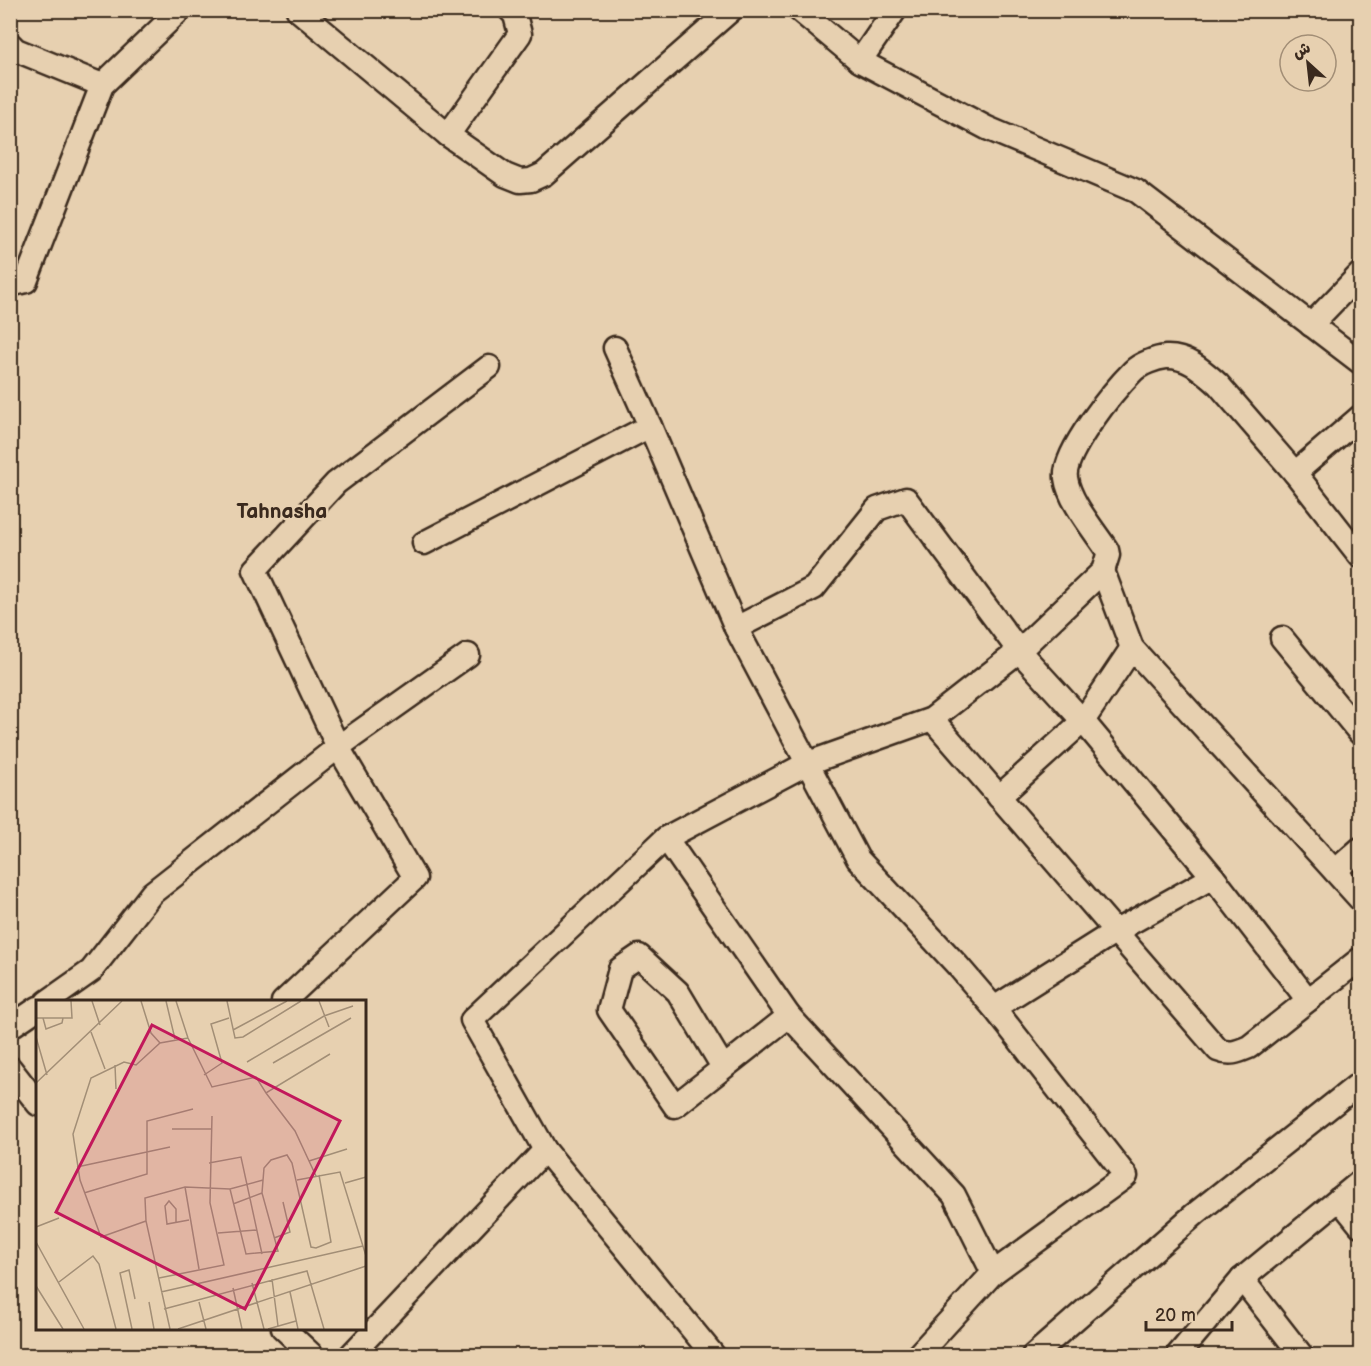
<svg xmlns="http://www.w3.org/2000/svg" width="1371" height="1366" font-family="'Balsamiq Sans','Playpen Sans Arabic',sans-serif">
<style>
.lines{fill:none;stroke-linecap:round;stroke-linejoin:round}
.street-casing{stroke:#3b2a1e;stroke-width:27}
.street{stroke:#e7d0b0;stroke-width:22}
.labels{text-anchor:middle;dominant-baseline:central;stroke-width:5;stroke-linejoin:round;paint-order:stroke}
.quarter-label{font-size:21px;font-weight:bold;fill:#3b2a1e;stroke:#e7d0b0}
.inset-road{fill:none;stroke:#a28e76;stroke-width:1.5}
.view{fill:#c2185b;fill-opacity:0.15;stroke:#c2185b;stroke-width:3}
.inset-edge{fill:none;stroke:#3b2a1e;stroke-width:3}
</style>
<rect width="100%" height="100%" fill="#e7d0b0"/>
<filter id="ink" filterUnits="userSpaceOnUse"><feTurbulence type="fractalNoise" baseFrequency=".0167" numOctaves="2"/><feDisplacementMap in="SourceGraphic" scale="12" xChannelSelector="R" yChannelSelector="G"/><feConvolveMatrix kernelMatrix="1 2 1 2 8 2 1 2 1" color-interpolation-filters="sRGB"/></filter>
<g filter="url(#ink)">
<g class="lines">
<defs>
<g id="street">
<polyline points="298,10 448,135 505,175 520,181 531,180 544,174 731,10"/>
<polyline points="799,10 860,61 895,10"/>
<polyline points="10,44 16,50 102,85"/>
<polyline points="860,61 987,128 1136,191 1360,362"/>
<polyline points="448,135 520,34 515,15 510,10"/>
<polyline points="10,285 26,281 102,85 180,10"/>
<polyline points="1311,325 1360,274"/>
<polyline points="615,348 650,426 736,628 858,859 958,966 994,1008 1126,1176 993,1273 917,1356"/>
<polyline points="1295,473 1360,417"/>
<polyline points="424,543 650,426"/>
<polyline points="1103,571 1132,648 1360,899"/>
<polyline points="736,628 814,588 877,509 906,499 1019,651 1083,721 1213,877 1308,1000"/>
<polyline points="1282,638 1360,733"/>
<path d="M932,719L1218,1050C1230,1055 1237,1052 1249,1047L1360,959"/>
<polyline points="999,797 1083,721 1132,648"/>
<polyline points="666,838 789,1016 954,1195 993,1273"/>
<polyline points="1335,871 1360,849"/>
<polyline points="47,1002 91,971 152,893 338,747 468,655"/>
<polyline points="283,1002 415,878 338,747 255,570 336,483 489,367"/>
<polyline points="994,1008 1116,931 1213,877"/>
<polyline points="10,1027 38,1008"/>
<polyline points="723,1067 678,992 639,956 620,969 609,1010 675,1106 789,1016"/>
<polyline points="10,1068 38,1104"/>
<polyline points="1339,1199 1360,1225"/>
<polyline points="1242,1279 1302,1356"/>
<polyline points="283,1328 313,1356"/>
<polyline points="350,1356 545,1150"/>
<path d="M714,1356L545,1150L472,1020L666,838L808,763L932,719L1019,651L1103,571L1108,555L1107,550C1094,530 1069,501 1066,478C1062,453 1115,389 1133,371C1140,364 1156,358 1166,357C1188,356 1203,371 1218,384L1295,473L1360,556"/>
<polyline points="1033,1356 1195,1214 1360,1083"/>
<polyline points="1177,1356 1242,1279 1360,1182"/>
</g>
</defs>
<use href="#street" class="street-casing"/>
<use href="#street" class="street"/>
</g>
</g>
<g class="labels">
<g class="quarter-label">
<text x="282" y="511">Tahnasha</text>
</g>
</g>
<g transform="translate(36 1000)">
<rect width="330" height="330" fill="#e7d0b0"/>
<path class="inset-road" d="M56,1L64,25M105,1L115,33L124,43M130,1L139,39M140,1L152,38L176,87L220,77L230,93L294,54M191,1L199,38L207,37L265,1M283,1L293,27M0,18H36L35,1M7,18L10,29L26,23L27,18M197,30L251,1M55,32L69,69M0,37L11,75M211,62L288,16L317,6M237,63L315,18M79,65L80,89M168,75L186,63L175,24L193,18M0,83L86,1M230,93L259,131L280,176M136,129H175M273,161L311,149M173,163L205,157L226,254M41,167L134,147M261,180L304,172L330,256M309,183L330,177M149,187L163,269M194,189L210,254L242,251L226,193L228,168L235,160L251,155L256,163L275,247L280,248L295,242L283,175M48,193L111,174V121L157,109M197,204L226,193M110,221L65,237L44,180L37,134L55,78L88,62L100,65L124,43L152,38M140,222V209L133,201L129,206L131,224L153,220M0,227L23,218M182,233L221,230M238,238L254,232L247,202M0,242L48,329M123,278L188,265L174,203L176,116M236,279L242,326M23,282L57,256L63,264L80,329M216,283L228,329M0,286L27,329M197,288L206,329M125,292L327,246M254,292L262,329M113,302L118,329M163,302L170,329M128,309L271,271L288,329M96,329L84,273L93,270L99,299M134,329L110,221L109,198L149,187L194,189L227,180M142,329L330,266M232,329L260,321"/>
<path class="view" d="M116,25L304,121L209,309L20,212Z"/>
<rect width="330" height="330" class="inset-edge"/>
</g>
<rect width="1371" height="1366" fill="none" stroke="#e7d0b0" stroke-width="36"/>
<rect x="18" y="18" width="1335" height="1330" fill="none" stroke="#3b2a1e" stroke-width="2" filter="url(#ink)"/>
<g transform="translate(1308 63) rotate(333)"><circle r="28" fill="#e7d0b0" stroke="#a28e76" stroke-width="1.5"/>
<path d="M0-4.5L10 22L0 15L-10 22Z" fill="#3b2a1e"/>
<text y="-9" font-size="16" font-weight="bold" text-anchor="middle" fill="#3b2a1e">ش</text>
</g>
<path d="M1146 1321v9h86v-9" fill="none" stroke="#3b2a1e" stroke-width="3"/>
<text x="1155" y="1321" font-size="18" fill="#3b2a1e" stroke="#e7d0b0" stroke-width="4.5" paint-order="stroke">20 m</text>
</svg>
